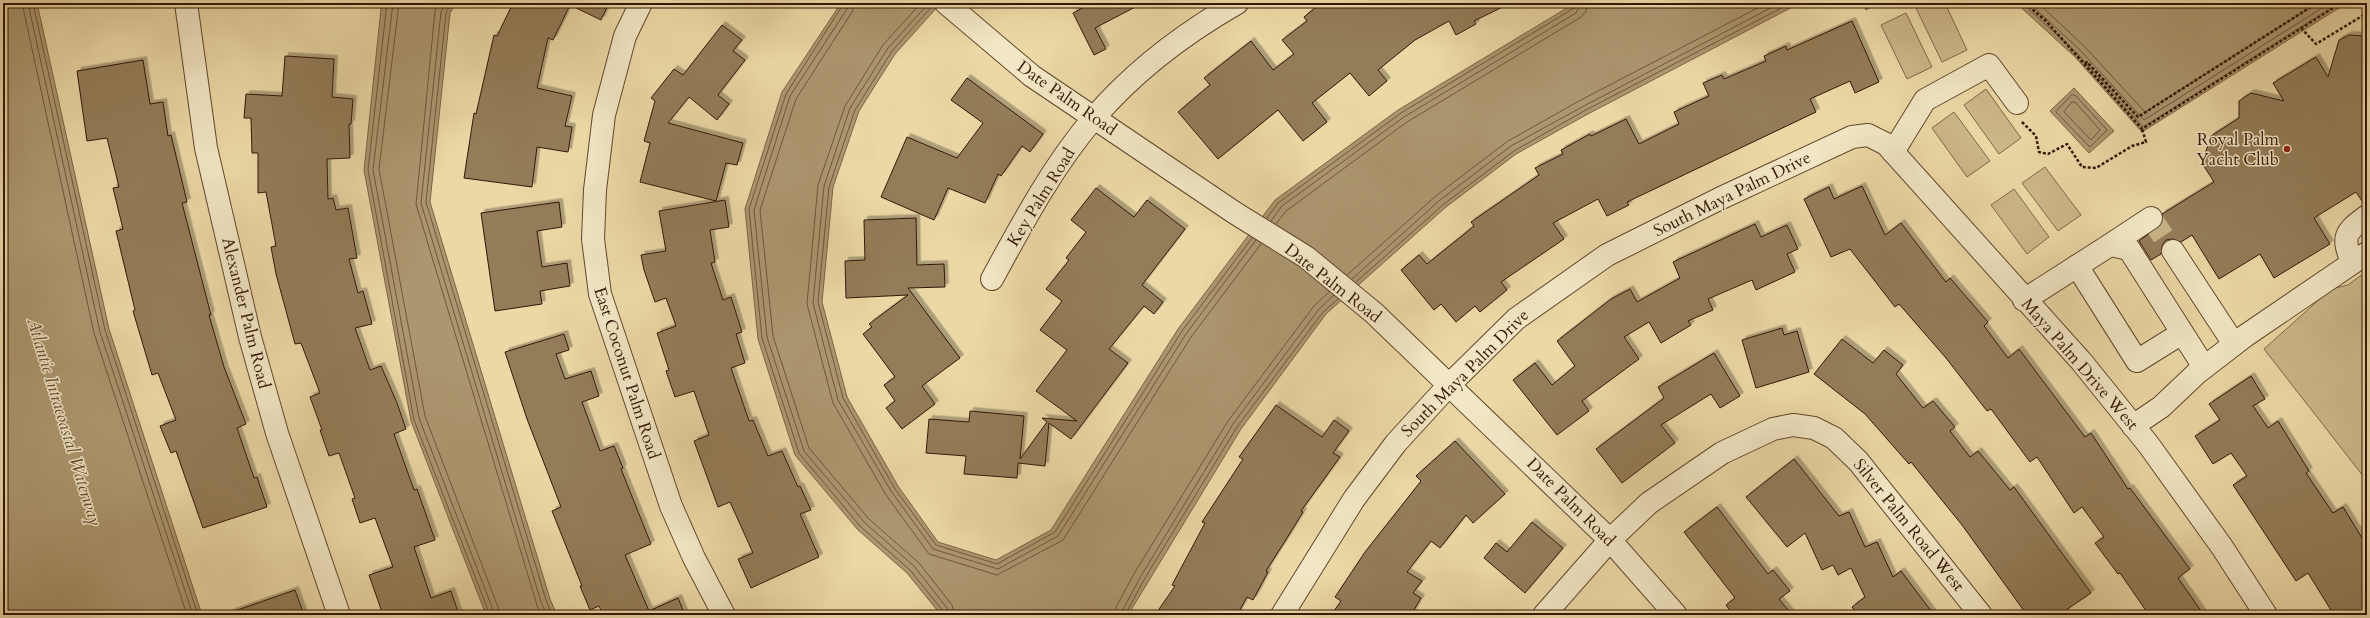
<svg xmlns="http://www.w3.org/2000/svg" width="2370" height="618" font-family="Cardo,serif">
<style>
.green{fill:#ccb78a;stroke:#806748}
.water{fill:#ac966f;stroke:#7c6345}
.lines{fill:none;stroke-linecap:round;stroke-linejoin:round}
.shore{stroke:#70563b;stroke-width:1}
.building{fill:#937b59;stroke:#331707;filter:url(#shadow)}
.minor-tunnel{stroke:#c6b185;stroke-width:22;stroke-dasharray:22 11;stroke-linecap:butt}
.minor-casing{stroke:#61472e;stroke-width:24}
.path{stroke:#331707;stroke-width:2.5;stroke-dasharray:3 2;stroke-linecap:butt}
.minor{stroke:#f2e6c4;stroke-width:22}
.poi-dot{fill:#8f2418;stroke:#f2e6c4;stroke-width:1.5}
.labels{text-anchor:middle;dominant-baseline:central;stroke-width:3;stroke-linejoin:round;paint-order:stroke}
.street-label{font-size:17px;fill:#331707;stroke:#f2e6c4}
.poi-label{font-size:17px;fill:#331707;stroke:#f2e6c4;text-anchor:end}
.water-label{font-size:18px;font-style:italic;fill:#634a31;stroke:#f2e6c4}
</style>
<defs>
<filter id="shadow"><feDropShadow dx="3.5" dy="-3.5" stdDeviation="0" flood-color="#0004"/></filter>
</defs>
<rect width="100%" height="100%" fill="#ebd8a5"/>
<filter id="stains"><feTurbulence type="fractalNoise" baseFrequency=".005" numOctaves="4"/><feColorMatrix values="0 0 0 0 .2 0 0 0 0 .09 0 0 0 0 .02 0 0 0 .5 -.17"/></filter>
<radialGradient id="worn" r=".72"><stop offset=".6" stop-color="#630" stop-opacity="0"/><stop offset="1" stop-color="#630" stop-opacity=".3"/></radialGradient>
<g class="green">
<polygon points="1927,3 1945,3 1967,50 1942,62 1916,8"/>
<polygon points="1906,13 1932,67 1907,79 1881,25"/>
<polygon points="1986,89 2021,138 1999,154 1964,105"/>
<polygon points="1954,112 1990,161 1967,177 1932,128"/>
<polygon points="2045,167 2081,215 2058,231 2022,183"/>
<polygon points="2014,189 2049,237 2027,254 1991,205"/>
<polygon points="2367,271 2367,481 2264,349 2331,289 2348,285"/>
</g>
<g class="water">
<polygon points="3,3 37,3 109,329 202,615 4,615 3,612"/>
<polygon points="384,3 456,3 450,13 430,202 550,599 557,615 486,615 411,421 364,170 381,9"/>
<polygon points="841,3 941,3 895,54 859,111 833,187 822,302 847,397 898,486 938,542 996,560 1051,530 1178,329 1275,200 1398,110 1575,3 1800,3 1586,115 1516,154 1446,207 1326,314 1241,429 1128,615 941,615 907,573 858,530 795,455 758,339 745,209 782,92"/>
<polygon points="1862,3 1878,3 1866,10"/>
<polygon points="2016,3 2347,3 2142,132 2074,56"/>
<polygon points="2074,88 2114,131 2089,153 2050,111"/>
</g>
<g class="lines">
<g class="shore">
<polyline points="22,3 94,333 187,615"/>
<polyline points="28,3 100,332 193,615"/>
<polyline points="33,3 105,330 198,615"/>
<polyline points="387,3 368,170 414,420 490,615"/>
<polyline points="393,3 373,170 419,418 495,615"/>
<polyline points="399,3 379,169 425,416 501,615"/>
<polyline points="438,3 435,11 416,204 540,615"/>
<polyline points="445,3 441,12 421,203 541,602 547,615"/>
<polyline points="451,3 446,13 426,202 546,600 552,615"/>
<polyline points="844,3 786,94 749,209 762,338 799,453 861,527 910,570 943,611 944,615"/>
<polyline points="849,3 847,9 790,96 754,210 767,337 804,451 865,523 914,566 947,608 949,615"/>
<polyline points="855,3 852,12 796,99 760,210 773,336 809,448 869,519 919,563 952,605 955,615"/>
<polyline points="921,3 883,45 845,106 818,185 807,304 833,403 886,495 929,554 997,575 1063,540 1191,337 1261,244"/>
<polyline points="929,3 888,48 850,108 824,186 813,303 838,400 891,491 933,549 998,569 1058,536 1186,334 1256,240"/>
<polyline points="2022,3 2077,53 2143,127 2339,3"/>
<polyline points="2029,3 2080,50 2144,120 2330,3"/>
<polyline points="2038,3 2084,46 2145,112 2318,3"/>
<polyline points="934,4 892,51 855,110 829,187 818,302 843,398 895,489 936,545 997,564 1055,532 1182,331 1252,238"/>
<polygon points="2072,95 2075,95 2107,130 2090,147 2056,112"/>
<polygon points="2072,102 2075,102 2100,130 2091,140 2064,112"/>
<polyline points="1267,218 1278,203 1401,113 1574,8 1576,3"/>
<polyline points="1271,221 1282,206 1404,117 1576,13 1581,3"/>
<polyline points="1276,224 1286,211 1407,122 1581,17 1586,11 1587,3"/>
<polyline points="1347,275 1437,195 1508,141 1579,101 1767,3"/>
<polyline points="1352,279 1440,200 1511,146 1582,107 1780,3"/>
<polyline points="1356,282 1444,204 1514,151 1584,111 1791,3"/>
<polyline points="1114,615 1116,607 1135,572 1228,421 1314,306 1329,292"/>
<polyline points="1120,615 1141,576 1233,424 1319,309 1334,295"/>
<polyline points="1125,615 1145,578 1237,427 1323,312 1338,299"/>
</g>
</g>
<g class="building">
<polygon points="513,3 609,3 601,20 570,5 553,40 548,38 537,88 572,96 565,126 572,127 568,152 537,147 532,187 464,178 474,113 476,114 494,35 497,36"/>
<polygon points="1092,3 1143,3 1095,28 1106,49 1094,55 1073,13"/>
<polygon points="1321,3 1511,3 1474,21 1476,24 1456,35 1449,21 1415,40 1378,70 1387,81 1369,96 1350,73 1312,103 1327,122 1303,141 1278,110 1218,159 1178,112 1210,85 1204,78 1251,41 1273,70 1294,54 1282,40 1307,21 1304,17"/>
<polygon points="1852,21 1879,82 1855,93 1850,81 1810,99 1816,112 1627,202 1629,205 1607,216 1598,199 1553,223 1564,239 1501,282 1507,290 1480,312 1475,306 1456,322 1441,304 1434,310 1401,270 1419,255 1427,264 1474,226 1471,222 1539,175 1535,168 1563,154 1561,150 1590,134 1591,136 1626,119 1639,144 1679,124 1674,112 1709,96 1703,83 1722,75 1724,79 1766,61 1764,56 1786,46 1787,50"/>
<polygon points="722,25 742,40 733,51 745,60 718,95 729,104 717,120 689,97 668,123 743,143 737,165 726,163 716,201 640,182 650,143 644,141 655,101 651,98 674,69 683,75"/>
<polygon points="2349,35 2367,36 2367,204 2364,204 2356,192 2314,218 2330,244 2274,278 2260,254 2219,279 2192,235 2181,242 2173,239 2166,240 2162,246 2161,254 2151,260 2139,241 2162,224 2162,214 2214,182 2202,163 2211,136 2239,118 2239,101 2251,93 2284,101 2273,83 2316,57 2328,77 2339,40"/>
<polygon points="285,56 334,59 332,97 353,99 351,124 349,124 350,158 327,159 328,199 333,198 336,210 348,208 357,258 349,259 358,293 363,291 372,324 355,328 370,370 381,366 397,403 406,429 394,434 414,490 417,489 435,540 414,547 431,598 451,591 459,615 383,615 369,575 393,567 375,518 360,523 352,499 355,498 339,453 329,456 320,430 322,430 310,397 320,393 301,343 295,344 276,274 271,247 276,246 266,192 258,193 258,153 252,153 251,118 244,118 246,94 282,96"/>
<polygon points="143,60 150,104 163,102 168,136 171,135 187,202 182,203 211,315 209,315 224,367 246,424 237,428 254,478 257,477 267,507 203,528 176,451 171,453 160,426 176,420 158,373 152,375 133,311 135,310 116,231 123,229 113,188 119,187 107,138 87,141 77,71"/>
<polygon points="967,78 1043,134 1030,152 1022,146 1001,176 998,174 985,203 948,188 934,220 881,197 907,137 957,158 983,123 951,100"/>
<polygon points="1862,186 1885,235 1901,223 1946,282 1950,278 1988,322 1984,326 2008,358 2019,349 2085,437 2091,433 2128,489 2130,488 2190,569 2178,578 2204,615 2149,615 2120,573 2118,574 2095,543 2104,537 2082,507 2074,513 2037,457 2030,462 1991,409 1987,411 1946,358 1899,304 1895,307 1850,249 1831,257 1804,199 1829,187 1834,199"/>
<polygon points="1096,188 1134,217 1147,200 1185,229 1142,285 1163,302 1154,314 1144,306 1109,349 1128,363 1071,439 1049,423 1045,466 1018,463 1017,478 964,474 966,456 926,453 929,419 969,422 970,411 1024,416 1020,459 1047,422 1042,418 1077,421 1036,391 1067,350 1040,330 1062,301 1046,289 1069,260 1066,258 1086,232 1071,220"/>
<polygon points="725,200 729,227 710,230 715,262 711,263 723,300 731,297 742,332 736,334 745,363 731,368 749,421 753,420 768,456 782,451 798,487 800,486 811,510 800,514 819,557 751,588 738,559 753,553 730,502 718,507 694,441 709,435 694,391 675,397 666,371 669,370 657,333 676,326 666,298 655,302 644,270 641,255 666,251 659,211"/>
<polygon points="559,202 562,227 537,231 542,267 567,263 570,286 540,291 542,304 495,311 481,213"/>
<polygon points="916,218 917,265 944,264 945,287 908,288 960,358 922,386 935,404 902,429 886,408 895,401 884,385 895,377 863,334 872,327 869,324 908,295 846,298 845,261 865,260 864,220"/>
<polygon points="1755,224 1761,237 1787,225 1798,249 1787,254 1795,272 1756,290 1752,280 1708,299 1713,310 1688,321 1691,325 1661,343 1649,322 1624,337 1639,359 1582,401 1589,411 1557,435 1513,380 1535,363 1552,385 1575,366 1557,341 1611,299 1630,289 1637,302 1680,278 1673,262"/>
<polygon points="1782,328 1784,335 1797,331 1809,372 1756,388 1742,340"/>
<polygon points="564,334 569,350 556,354 565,379 591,371 599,396 582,402 600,451 614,446 623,468 621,469 651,544 625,555 649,611 678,598 685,615 603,615 599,606 590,610 580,586 582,586 552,511 561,507 527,419 505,352"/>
<polygon points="1842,339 1873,363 1884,350 1903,365 1896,374 1923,408 1933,401 1955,427 1950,431 1970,457 1978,451 2010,490 2014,487 2091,593 2059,615 2027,615 1962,525 1911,462 1909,464 1865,414 1814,374"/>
<polygon points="1714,353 1740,396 1720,408 1711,394 1661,425 1675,443 1622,483 1596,449 1664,398 1658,387"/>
<polygon points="2251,376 2265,399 2253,406 2268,428 2278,421 2309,471 2306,473 2333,513 2343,507 2367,546 2367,615 2334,615 2308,573 2296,581 2233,485 2247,476 2231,453 2213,464 2195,436 2220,420 2209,404"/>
<polygon points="1276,405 1322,437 1334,420 1349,431 1333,453 1340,457 1301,511 1303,512 1287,538 1266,571 1268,572 1253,600 1247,597 1237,615 1155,615 1175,586 1172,585 1205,523 1202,522 1243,459 1239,457"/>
<polygon points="1455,441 1505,494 1473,523 1466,515 1440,548 1431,541 1407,572 1422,581 1413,593 1421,598 1411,615 1331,615 1341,601 1335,597 1365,552 1421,481 1416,476"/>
<polygon points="1794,459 1839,516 1849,512 1865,547 1877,542 1893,577 1901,571 1934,615 1858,615 1852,607 1865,597 1851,568 1838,575 1833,565 1822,570 1805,533 1787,547 1746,497"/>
<polygon points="1717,507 1768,574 1773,570 1790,591 1779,599 1792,615 1733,615 1726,605 1735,598 1684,532"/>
<polygon points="1532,522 1563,548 1525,593 1484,558 1496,543 1507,552"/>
<polygon points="295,590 304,615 229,615 229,613"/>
</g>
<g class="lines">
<polyline class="minor-tunnel" points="2151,218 2173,251"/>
<defs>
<g id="minor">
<polyline points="186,3 206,148 250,337 277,433 339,615"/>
<polyline points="641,3 625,36 604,115 595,190 593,239 600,294 671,506 694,558 724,615"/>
<polyline points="946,3 1032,76 1235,213 1306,257 1374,313 1610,540 1676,615"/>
<polyline points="1893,152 1925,100 1989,65 2017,103"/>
<polyline points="2110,245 2151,218"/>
<polyline points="2173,251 2234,344"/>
<path d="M2352,263C2342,236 2344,233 2367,216"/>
<polyline points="2077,266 2137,361 2182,333"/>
<path d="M992,279C1022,224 1052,167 1093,119C1133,72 1183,34 1237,3"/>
<polyline points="2024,300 2110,245 2129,249 2204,367"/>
<polyline points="2133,426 2161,407 2197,373 2245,336 2367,253"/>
<polyline points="1282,615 1354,499 1396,443 1450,384 1516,319 1607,255 1719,199 1852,137 1868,135 1886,144 2081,361 2148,444 2222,547 2266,615"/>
<polyline points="1544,615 1610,540 1649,503 1722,453 1773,429 1793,425 1814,428 1834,438 1858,461 1981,615"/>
</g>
</defs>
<use href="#minor" class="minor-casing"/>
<g class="path">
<polyline points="2025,3 2046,21 2142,129 2341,3"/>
<polyline points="2301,28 2316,44 2367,13"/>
<polyline points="2085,64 2087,62 2138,117 2317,3"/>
<polyline points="2022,122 2036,136 2039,152 2048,154 2067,144 2082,167 2096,168 2132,146 2146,142 2142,129"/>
</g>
<use href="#minor" class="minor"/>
</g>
<circle class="poi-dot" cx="2287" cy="149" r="4"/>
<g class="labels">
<g class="street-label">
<text transform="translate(1067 98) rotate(35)">Date Palm Road</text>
<text transform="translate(1732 194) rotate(-26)">South Maya Palm Drive</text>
<text transform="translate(1041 197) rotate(-58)">Key Palm Road</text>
<text transform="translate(1333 283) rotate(38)">Date Palm Road</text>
<text transform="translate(246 313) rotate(76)">Alexander Palm Road</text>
<text transform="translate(2080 364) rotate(49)">Maya Palm Drive West</text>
<text transform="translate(627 373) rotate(72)">East Coconut Palm Road</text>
<text transform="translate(1465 373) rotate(-45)">South Maya Palm Drive</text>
<text transform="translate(1571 502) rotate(45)">Date Palm Road</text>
<text transform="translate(1909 525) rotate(51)">Silver Palm Road West</text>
</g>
<g class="poi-label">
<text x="2279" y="139">Royal Palm<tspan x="2279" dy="20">Yacht Club</tspan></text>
</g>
<g class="water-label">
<text transform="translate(64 422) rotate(73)">Atlantic Intracoastal Waterway</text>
</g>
</g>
<rect width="2370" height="618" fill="none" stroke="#ebd8a5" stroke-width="16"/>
<rect x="4" y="4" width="2362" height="610" fill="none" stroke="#331707" stroke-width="2"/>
<rect x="8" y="8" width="2354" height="602" fill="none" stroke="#331707"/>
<rect width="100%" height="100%" filter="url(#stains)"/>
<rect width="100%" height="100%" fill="url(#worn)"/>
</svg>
